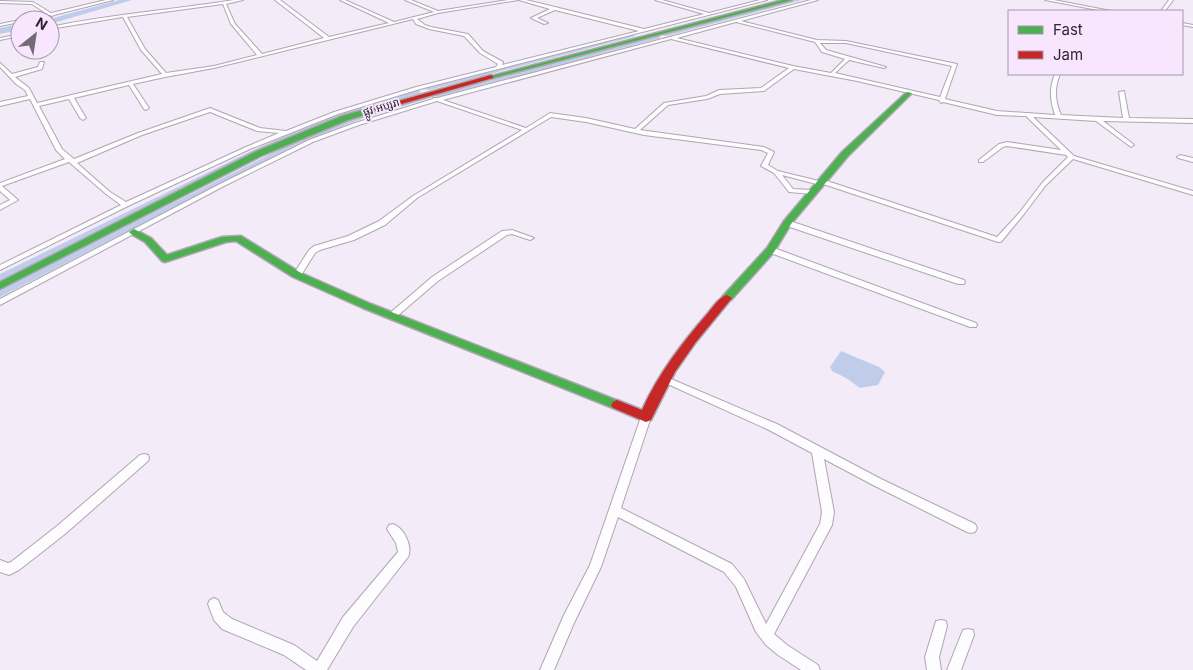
<svg xmlns="http://www.w3.org/2000/svg" width="1193" height="670" font-family="Inter,'Noto Sans Khmer',sans-serif">
<style>
.water{fill:#c0cdea}
.lines{fill:none;stroke-linecap:round;stroke-linejoin:round}
.canal{fill:#c0cdea;fill-rule:evenodd}
.river{fill:#c0cdea;fill-rule:evenodd}
.street-casing{stroke:#aea6b0;stroke-width:2}
.fast-casing{stroke:#aea6b0;stroke-width:3}
.jam-casing{stroke:#aea6b0;stroke-width:3}
.street{fill:#fdfcfe;fill-rule:evenodd}
.fast{fill:#4caf50;fill-rule:evenodd}
.jam{fill:#c62828;fill-rule:evenodd}
.labels{text-anchor:middle;dominant-baseline:central;stroke-width:4;stroke-linejoin:round;paint-order:stroke}
.far-street-label{font-size:11px;fill:#2c262e;stroke:#f7e6fd}
</style>
<rect width="100%" height="100%" fill="#f4ebf8"/>
<polygon class="water" points="841,351 879,367 885,372 878,385 860,388 846,378 832,371 830,367"/>
<g class="lines">
<g class="canal">
<polygon points="795,0 802,0 667,36 662,35"/>
<polygon points="631,35 636,36 429,90 424,89"/>
<polygon points="658,35 660,36 660,38 438,97 433,96"/>
<polygon points="418,90 421,92 420,93 326,122 276,143 0,281 0,274 272,141 322,120"/>
<polygon points="425,97 430,98 364,118 300,143 0,297 0,290 296,141 360,116"/>
</g>
<g class="river">
<polygon points="119,0 132,0 50,24 50,20 46,20"/>
<polygon points="20,24 20,30 0,34 0,28"/>
</g>
<defs>
<g id="street">
<polygon points="106,0 113,0 54,15 52,16 50,15 31,20 23,20 47,14 32,4 0,3 0,1 33,2 51,13"/>
<path d="M234,0H243L226,4L235,24L262,54L324,38L275,0H280L329,37L389,23L340,0H345L394,22L434,12L405,0H411L438,11L508,0H518L438,13L417,19L425,25L431,27L468,34L483,51L503,62L502,65L639,31L555,10L537,18L548,23L544,24L531,18L550,9L519,0H526L555,7L644,29L704,14L655,0H662L709,13L760,0H767L420,89L338,114L250,149L128,206L0,270V265L121,205L106,194L69,162L2,186L18,200L0,210V205L10,200L0,191V183L65,159L56,150L30,99L0,106V102L28,96L25,90L16,84L0,67V63L12,74L38,67L40,62H44L42,69L15,77L29,88L37,103L162,74L141,50L123,17L50,29V27C111,14 172,10 234,0ZM223,4L231,24L257,55L214,66L166,73L145,49L127,17ZM413,19L416,24L429,29L464,36L480,53L498,64L496,67L416,87L334,112L286,131L260,128L210,108L138,133L74,159L62,149L39,106L69,99L80,118L83,120L86,118L74,98L129,85L144,109L146,110L149,108L133,84L165,77L214,68ZM210,112L257,131L279,133L246,147L126,202L110,192L77,163L142,135Z"/>
<path d="M811,0H818L741,21L817,40L846,41L957,64L945,99L997,111L1055,115C1050,100 1049,88 1055,74H1060C1054,89 1055,101 1061,115L1123,118L1119,92L1124,91L1129,118L1193,119V123L1103,121L1133,144L1134,145L1131,147L1096,121L1033,117L1074,156L1193,191V195L1073,159L1046,185L1024,214L1001,242H998L823,184L820,185L782,175L793,189L812,190L815,192L812,194L789,192L774,173L761,166L768,153L761,150L644,135L586,122L551,117L417,198L385,225L354,240L320,250L315,253L300,277H294L293,275L309,250L314,246L348,236L379,221L413,196L522,130L437,101L359,125L313,142L224,186L0,305V299L220,184L309,140L355,123L433,99V98H437ZM736,22L815,42L822,52L845,59L831,73L793,66L677,38ZM671,39L789,68L761,88L719,90L706,96L664,103L635,129L586,118L550,113L526,128L443,100ZM820,43H846L952,66L940,97L835,73L849,60L884,68L886,67L826,50ZM794,69L857,81L939,100L941,103L943,102L997,115L1026,116L1061,150L1007,142L999,144L979,160V162H983L1003,147L1007,146L1066,155L1068,157L1042,183L1020,212L997,237L824,180L819,181L778,171L768,165L774,152L764,147L640,130L668,105L707,99L720,94L764,91Z"/>
<polygon points="1045,0 1054,0 1111,11 1103,11"/>
<polygon points="1169,0 1173,0 1165,11 1161,11"/>
<polygon points="20,20 20,22 0,26 0,24 20,20 21,20"/>
<polygon points="1182,23 1193,25 1193,27 1182,25"/>
<polygon points="20,34 20,36 0,40 0,38"/>
<polygon points="1180,155 1193,158 1193,162 1178,158 1177,157"/>
<polygon points="784,221 790,221 964,280 965,282 964,284 958,284 784,225"/>
<polygon points="512,230 534,238 530,240 512,234 507,235 438,281 396,317 390,317 389,315 390,313 432,277 502,231"/>
<polygon points="768,248 774,248 976,323 977,325 976,327 970,327 768,252 767,250"/>
<polygon points="664,376 777,424 881,479 975,524 977,528 975,532 971,533 967,532 873,485 824,459 834,512 832,525 774,634 787,645 818,665 820,670 801,670 778,655 766,645 756,632 736,587 724,572 618,517 601,567 574,623 554,670 540,670 564,615 590,565 642,414 646,413 650,414 651,417 621,508 732,564 744,579 766,624 820,524 822,512 812,453 769,430 661,381 659,379 661,377"/>
<polygon points="144,454 148,455 149,458 148,461 65,534 19,570 9,575 0,572 0,560 8,563 11,562 57,526 140,455"/>
<path d="M393,524C404,528 413,546 408,557L353,627L327,670H306L284,655L222,629L214,620L208,604L210,600L214,598L218,600L223,612L232,619L294,645L317,661L343,617L398,552L396,543L387,529L389,525Z"/>
<polygon points="941,620 946,621 947,626 939,657 941,670 927,670 925,657 936,621"/>
<polygon points="968,629 973,630 974,635 961,670 947,670 963,630"/>
</g>
<g id="fast">
<polygon points="783,0 792,0 493,78 488,77"/>
<polygon points="907,92 912,93 848,156 791,224 774,252 731,300 723,300 722,298 723,296 767,248 784,221 842,152"/>
<polygon points="374,107 377,107 377,111 348,120 263,155 0,289 0,282 257,151 342,116"/>
<polygon points="134,229 151,238 167,255 222,237 241,236 301,273 371,304 621,402 623,405 621,408 613,408 363,308 293,277 236,241 226,242 165,262 162,261 145,242 131,234 129,232"/>
</g>
<g id="jam">
<polygon points="491,75 493,76 493,78 377,111 370,109"/>
<path d="M727,295L732,298L696,342L675,372L651,420L646,422L613,408L611,405L613,402L617,400L642,410C658,374 682,343 708,313C713,307 719,297 727,295Z"/>
</g>
</defs>
<use href="#street" class="street-casing"/>
<use href="#fast" class="fast-casing"/>
<use href="#jam" class="jam-casing"/>
<use href="#street" class="street"/>
<use href="#fast" class="fast"/>
<use href="#jam" class="jam"/>
</g>
<g class="labels">
<g class="far-street-label">
<text transform="translate(381 107) rotate(-17)">ផ្លូវ អប្សរា</text>
</g>
</g>
<rect x="1008" y="10" width="175" height="65" fill="#f7e6fd" stroke="#a699aa"/>
<rect x="1018" y="26" width="25" height="8" fill="#4caf50" stroke="#a699aa"/>
<text x="1053" y="35" font-size="15" fill="#2c262e">Fast</text>
<rect x="1018" y="51" width="25" height="8" fill="#c62828" stroke="#a699aa"/>
<text x="1053" y="60" font-size="15" fill="#2c262e">Jam</text>
<g transform="translate(35 35) rotate(30)"><circle r="24" fill="#f7e6fd" stroke="#a699aa"/>
<path d="M0-4L9 19L0 12L-9 19Z" fill="#726b75"/>
<text y="-8" font-size="14" font-weight="bold" text-anchor="middle" fill="#2c262e">N</text>
</g>
</svg>
